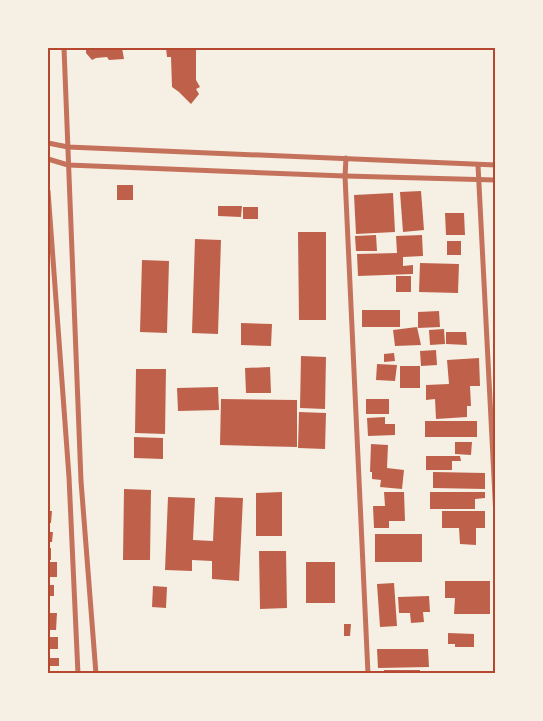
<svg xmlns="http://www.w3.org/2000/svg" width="543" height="721" font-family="'Exo 2',sans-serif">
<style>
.building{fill:#bf614a}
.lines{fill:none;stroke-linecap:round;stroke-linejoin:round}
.minor{stroke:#c5725c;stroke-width:5}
.neatline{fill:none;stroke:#b5482f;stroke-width:2}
</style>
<rect width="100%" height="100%" fill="#f6efe4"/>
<g class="building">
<polygon points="86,48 122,48 124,59 109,60 107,57 96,58 92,60 86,53"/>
<polygon points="166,48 196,48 196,80 200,87 196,89 199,94 191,104 179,92 172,87 171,57 167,57"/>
<rect x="117" y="185" width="16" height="15"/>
<polygon points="421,191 424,230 403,232 400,192"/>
<polygon points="393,193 395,232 356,234 354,195"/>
<polygon points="218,206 242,206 241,217 218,216"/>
<rect x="243" y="207" width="15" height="12"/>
<polygon points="445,213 464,213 465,235 446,235"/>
<polygon points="298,232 326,232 326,320 299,320"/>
<polygon points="376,235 377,251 356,251 355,236"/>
<polygon points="422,235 423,256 403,257 403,266 413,265 413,274 358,276 357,254 397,253 396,236"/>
<polygon points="195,239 221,240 218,334 192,333"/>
<rect x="447" y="241" width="14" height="14"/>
<polygon points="142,260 169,261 167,333 140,332"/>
<polygon points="420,263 459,264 458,293 419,292"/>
<rect x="396" y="276" width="15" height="16"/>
<rect x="362" y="310" width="38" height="17"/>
<polygon points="439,311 440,327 418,328 418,312"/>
<polygon points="241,323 272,324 271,346 241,345"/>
<polygon points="417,327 421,345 395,346 393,330"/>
<polygon points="444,329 445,344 430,345 429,330"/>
<polygon points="446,332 466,332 467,345 446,344"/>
<polygon points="436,350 437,365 421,366 420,351"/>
<polygon points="394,353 395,361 384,362 384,354"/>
<polygon points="301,356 326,357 325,409 300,408"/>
<polygon points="479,358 480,386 470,386 471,406 467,406 467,417 436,419 435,399 426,400 426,385 449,384 447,360"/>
<polygon points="377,364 397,365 395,381 376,380"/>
<rect x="400" y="366" width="20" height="22"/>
<polygon points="270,367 271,393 246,393 245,368"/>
<polygon points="136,369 166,369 165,434 135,433"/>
<polygon points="218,387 219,410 178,411 177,388"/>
<polygon points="221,399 297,400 297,447 220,445"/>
<rect x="366" y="399" width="23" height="15"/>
<polygon points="299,412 326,413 325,449 298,448"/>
<polygon points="385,417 385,424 395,424 395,435 368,436 367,418"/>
<rect x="425" y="421" width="52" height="16"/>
<polygon points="134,437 163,438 163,459 134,458"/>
<polygon points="455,442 472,442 471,455 455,454"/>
<polygon points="371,444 388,445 387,468 404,470 402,489 380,487 381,480 372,479 372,472 370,472"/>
<polygon points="426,456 460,456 461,461 452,461 452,470 426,470"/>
<polygon points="433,472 485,473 485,489 433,488"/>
<polygon points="124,489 151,490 150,560 123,560"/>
<polygon points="282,492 282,536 256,536 256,493"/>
<polygon points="384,492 404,492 405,521 389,521 389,528 374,528 373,506 385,506"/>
<polygon points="430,492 485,492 485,498 475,499 475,509 430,509"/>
<polygon points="168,497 195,498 193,540 213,541 215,497 243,498 239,581 212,579 212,561 192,560 192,571 165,570"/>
<polygon points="48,511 52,511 51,523 48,523"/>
<polygon points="442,511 485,511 485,528 476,528 476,545 460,544 459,528 442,528"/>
<polygon points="48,532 53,532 52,542 48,542"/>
<rect x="375" y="534" width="47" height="28"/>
<rect x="48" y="548" width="3" height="12"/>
<polygon points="259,551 286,551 287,608 260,609"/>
<rect x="48" y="562" width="9" height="15"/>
<rect x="306" y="562" width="29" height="41"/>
<polygon points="445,581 490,581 490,614 454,614 455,598 445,598"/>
<polygon points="394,583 397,626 380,627 377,584"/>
<rect x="48" y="585" width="6" height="11"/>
<polygon points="153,586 167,587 166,608 152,607"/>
<polygon points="429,596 430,612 423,612 424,622 411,623 410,613 399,613 398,597"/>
<polygon points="48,613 57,613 56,630 48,630"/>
<polygon points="344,624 351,624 350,636 344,636"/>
<polygon points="448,633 474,634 474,647 455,647 455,644 448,644"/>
<rect x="48" y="637" width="10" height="12"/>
<polygon points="377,649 428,649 429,667 378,668"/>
<rect x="48" y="658" width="11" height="8"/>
<rect x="384" y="670" width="36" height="4"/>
<rect x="455" y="671" width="39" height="3"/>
</g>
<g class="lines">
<g class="minor">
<polyline points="64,48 81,481 96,674"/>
<polyline points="48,143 68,147 496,165"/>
<polyline points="346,158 345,176 368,674"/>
<polyline points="48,159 68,165 345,176 496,180"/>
<polyline points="478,165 496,517"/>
<polyline points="48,191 69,477 78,674"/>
</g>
</g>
<rect width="543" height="721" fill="none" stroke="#f6efe4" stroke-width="98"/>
<rect x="49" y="49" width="445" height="623" class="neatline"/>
</svg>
